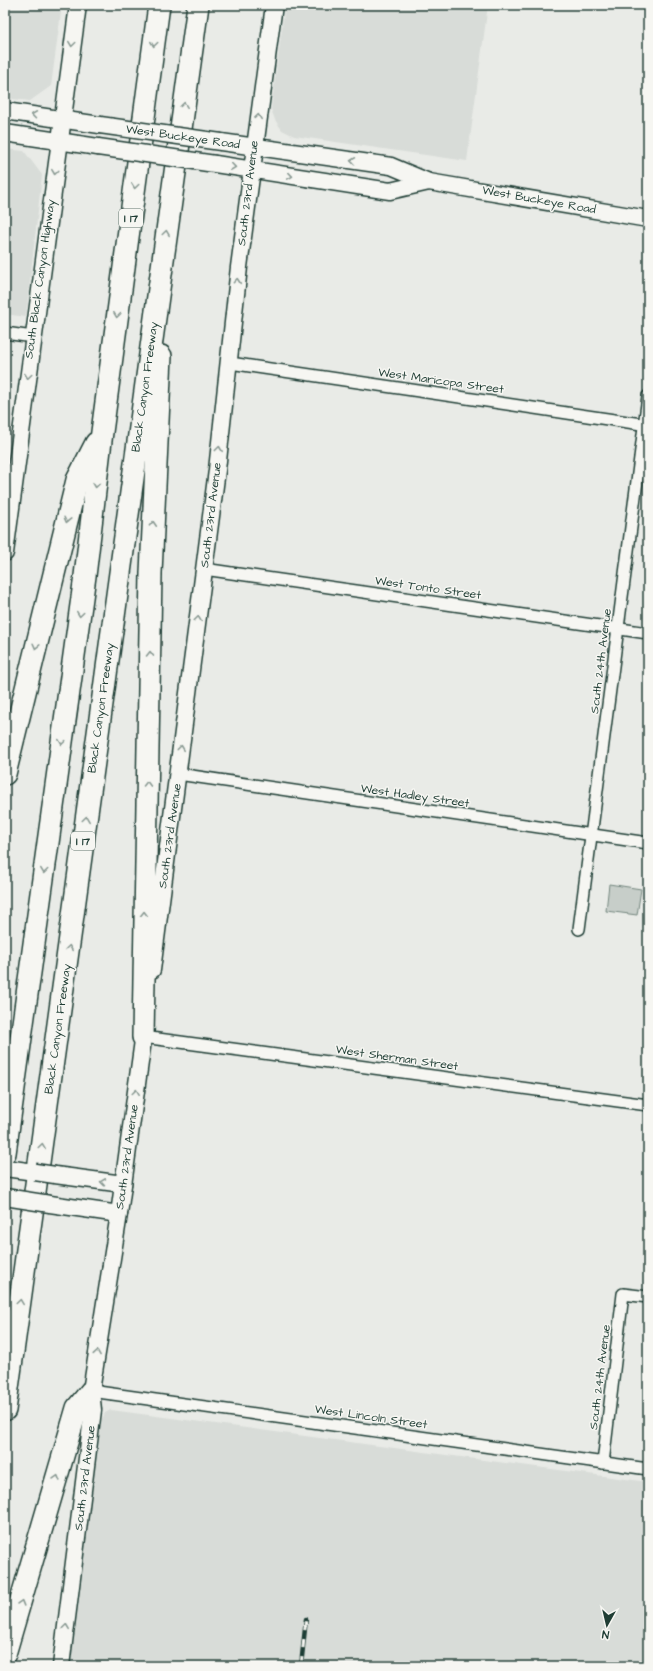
<svg xmlns="http://www.w3.org/2000/svg" width="653" height="1671" font-family="'Architects Daughter',sans-serif">
<style>
.built{fill:#d8dcd8}
.green{fill:#c7cec9;stroke:#73867e}
.lines{fill:none;stroke-linecap:round;stroke-linejoin:round}
.minor-casing{stroke:#1f3d34;stroke-width:14}
.secondary-casing{stroke:#1f3d34;stroke-width:19}
.motorway-casing{stroke:#1f3d34;stroke-width:24}
.minor{stroke:#f6f6f2;stroke-width:11}
.secondary{stroke:#f6f6f2;stroke-width:16}
.motorway{stroke:#f6f6f2;stroke-width:21}
.rail-casing{stroke:#1f3d34;stroke-width:4.5}
.rail{stroke:#f6f6f2;stroke-width:3;stroke-dasharray:9;stroke-linecap:butt}
.secondary-bridge-casing{stroke:#1f3d34;stroke-width:19;stroke-linecap:butt}
.secondary-bridge{stroke:#f6f6f2;stroke-width:16}
.oneway{stroke:#8a9a93}
.labels{text-anchor:middle;dominant-baseline:central;stroke-width:3;stroke-linejoin:round;paint-order:stroke}
.shield{fill:#f6f6f2;stroke:#60746d;stroke-width:1}
.shield-label{font-size:11px;font-weight:bold;fill:#1f3d34}
.street-label{font-size:12px;fill:#1f3d34;stroke:#f6f6f2}
</style>
<rect width="100%" height="100%" fill="#e9ebe7"/>
<filter id="ink" filterUnits="userSpaceOnUse"><feTurbulence type="fractalNoise" baseFrequency=".025" numOctaves="2"/><feDisplacementMap in="SourceGraphic" scale="8" xChannelSelector="R" yChannelSelector="G"/><feConvolveMatrix kernelMatrix="1 2 1 2 8 2 1 2 1" color-interpolation-filters="sRGB"/></filter>
<g filter="url(#ink)">
<g class="built">
<polygon points="5,5 62,5 51,86 30,101 5,98"/>
<polygon points="285,5 488,5 467,161 294,136 282,130 275,120 271,109"/>
<polygon points="5,149 24,151 42,175 26,317 5,314"/>
<polygon points="111,1410 648,1482 648,1666 68,1666 101,1421 105,1413"/>
</g>
<polygon class="green" points="609,884 641,889 637,915 606,911"/>
<g class="lines">
<defs>
<g id="minor">
<polyline points="5,333 33,337"/>
<polyline points="230,363 648,425"/>
<polyline points="204,569 648,633"/>
<polyline points="178,774 648,843"/>
<polyline points="579,929 648,396"/>
<polyline points="143,1037 648,1105"/>
<polyline points="91,1391 648,1469"/>
<polyline points="603,1463 623,1294 648,1297"/>
</g>
<g id="secondary">
<polyline points="5,111 100,125"/>
<polyline points="5,133 98,147"/>
<polyline points="221,142 391,166 429,182 648,219"/>
<polyline points="215,164 390,191 429,182"/>
<polyline points="5,553 78,5"/>
<polyline points="152,970 217,470 239,267 274,5"/>
<polyline points="5,1168 35,1172"/>
<polyline points="55,1175 123,1184"/>
<polyline points="50,1204 119,1214"/>
<polyline points="61,1666 93,1410 91,1391 119,1214 145,1026"/>
</g>
<g id="motorway">
<polyline points="5,774 77,480 96,443"/>
<polyline points="143,1037 151,573 161,356"/>
<polyline points="5,1153 85,576 102,432 159,5"/>
<polyline points="5,1410 198,5"/>
<polyline points="5,1654 77,1408 91,1391"/>
</g>
</defs>
<use href="#minor" class="minor-casing"/>
<use href="#secondary" class="secondary-casing"/>
<use href="#motorway" class="motorway-casing"/>
<use href="#minor" class="minor"/>
<use href="#secondary" class="secondary"/>
<use href="#motorway" class="motorway"/>
<defs>
<polyline id="rail" points="301,1666 306,1619"/>
</defs>
<use href="#rail" class="rail-casing"/>
<use href="#rail" class="rail"/>
<defs>
<g id="secondary-bridge">
<polyline points="100,125 221,142"/>
<polyline points="98,147 215,164"/>
<polyline points="35,1172 55,1175"/>
<polyline points="5,1197 50,1204"/>
</g>
</defs>
<use href="#secondary-bridge" class="secondary-bridge-casing"/>
<use href="#secondary-bridge" class="secondary-bridge"/>
</g>
<defs><path id="oneway-chevron" d="M-2-3.5L2.5 0L-2 3.5" fill="none" stroke-width="1.6" stroke-linecap="round" stroke-linejoin="round"/></defs>
<g class="oneway">
<use href="#oneway-chevron" transform="translate(72 44) rotate(98)"/>
<use href="#oneway-chevron" transform="translate(154 44) rotate(98)"/>
<use href="#oneway-chevron" transform="translate(184 105) rotate(-82)"/>
<use href="#oneway-chevron" transform="translate(34 115) rotate(-172)"/>
<use href="#oneway-chevron" transform="translate(258 117) rotate(-82)"/>
<use href="#oneway-chevron" transform="translate(353 161) rotate(-172)"/>
<use href="#oneway-chevron" transform="translate(233 167) rotate(8)"/>
<use href="#oneway-chevron" transform="translate(55 172) rotate(97)"/>
<use href="#oneway-chevron" transform="translate(290 176) rotate(9)"/>
<use href="#oneway-chevron" transform="translate(135 186) rotate(98)"/>
<use href="#oneway-chevron" transform="translate(166 233) rotate(-82)"/>
<use href="#oneway-chevron" transform="translate(237 281) rotate(-85)"/>
<use href="#oneway-chevron" transform="translate(117 315) rotate(98)"/>
<use href="#oneway-chevron" transform="translate(28 376) rotate(98)"/>
<use href="#oneway-chevron" transform="translate(219 449) rotate(-83)"/>
<use href="#oneway-chevron" transform="translate(96 485) rotate(97)"/>
<use href="#oneway-chevron" transform="translate(67 520) rotate(104)"/>
<use href="#oneway-chevron" transform="translate(153 524) rotate(-87)"/>
<use href="#oneway-chevron" transform="translate(80 614) rotate(98)"/>
<use href="#oneway-chevron" transform="translate(198 619) rotate(-83)"/>
<use href="#oneway-chevron" transform="translate(36 646) rotate(104)"/>
<use href="#oneway-chevron" transform="translate(150 654) rotate(-89)"/>
<use href="#oneway-chevron" transform="translate(62 742) rotate(98)"/>
<use href="#oneway-chevron" transform="translate(181 748) rotate(-83)"/>
<use href="#oneway-chevron" transform="translate(147 784) rotate(-89)"/>
<use href="#oneway-chevron" transform="translate(86 819) rotate(-82)"/>
<use href="#oneway-chevron" transform="translate(44 871) rotate(98)"/>
<use href="#oneway-chevron" transform="translate(144 914) rotate(-89)"/>
<use href="#oneway-chevron" transform="translate(69 948) rotate(-82)"/>
<use href="#oneway-chevron" transform="translate(136 1092) rotate(-82)"/>
<use href="#oneway-chevron" transform="translate(42 1146) rotate(-82)"/>
<use href="#oneway-chevron" transform="translate(103 1182) rotate(-172)"/>
<use href="#oneway-chevron" transform="translate(20 1302) rotate(-82)"/>
<use href="#oneway-chevron" transform="translate(97 1353) rotate(-81)"/>
<use href="#oneway-chevron" transform="translate(57 1478) rotate(-74)"/>
<use href="#oneway-chevron" transform="translate(21 1603) rotate(-74)"/>
<use href="#oneway-chevron" transform="translate(66 1627) rotate(-83)"/>
</g>
</g>
<g class="labels">
<g class="shield">
<rect x="119" y="209" width="24" height="18" rx="3"/>
<rect x="71" y="832" width="24" height="18" rx="3"/>
</g>
<g class="shield-label">
<text x="131" y="218">I 17</text>
<text x="83" y="841">I 17</text>
</g>
<g class="street-label">
<text transform="translate(183 137) rotate(8)">West Buckeye Road</text>
<text transform="translate(248 193) rotate(-83)">South 23rd Avenue</text>
<text transform="translate(539 200) rotate(10)">West Buckeye Road</text>
<text transform="translate(40 279) rotate(-82)">South Black Canyon Highway</text>
<text transform="translate(441 381) rotate(8)">West Maricopa Street</text>
<text transform="translate(145 387) rotate(-82)">Black Canyon Freeway</text>
<text transform="translate(211 515) rotate(-83)">South 23rd Avenue</text>
<text transform="translate(428 588) rotate(8)">West Tonto Street</text>
<text transform="translate(601 661) rotate(-83)">South 24th Avenue</text>
<text transform="translate(101 708) rotate(-82)">Black Canyon Freeway</text>
<text transform="translate(415 796) rotate(8)">West Hadley Street</text>
<text transform="translate(170 836) rotate(-82)">South 23rd Avenue</text>
<text transform="translate(58 1029) rotate(-82)">Black Canyon Freeway</text>
<text transform="translate(397 1058) rotate(8)">West Sherman Street</text>
<text transform="translate(127 1157) rotate(-82)">South 23rd Avenue</text>
<text transform="translate(600 1377) rotate(-83)">South 24th Avenue</text>
<text transform="translate(371 1417) rotate(8)">West Lincoln Street</text>
<text transform="translate(85 1478) rotate(-83)">South 23rd Avenue</text>
</g>
</g>
<rect width="653" height="1671" fill="none" stroke="#f6f6f2" stroke-width="20"/>
<rect x="10" y="10" width="633" height="1651" fill="none" stroke="#1f3d34" stroke-width="1.5" filter="url(#ink)"/>
<g transform="translate(607 1625) rotate(188)" stroke="#f6f6f2" stroke-width="3" paint-order="stroke">
<path d="M0-3L7 15L0 10L-7 15Z" fill="#1f3d34"/>
<text y="-6" font-size="11" font-weight="bold" text-anchor="middle" fill="#1f3d34">N</text>
</g>
</svg>
